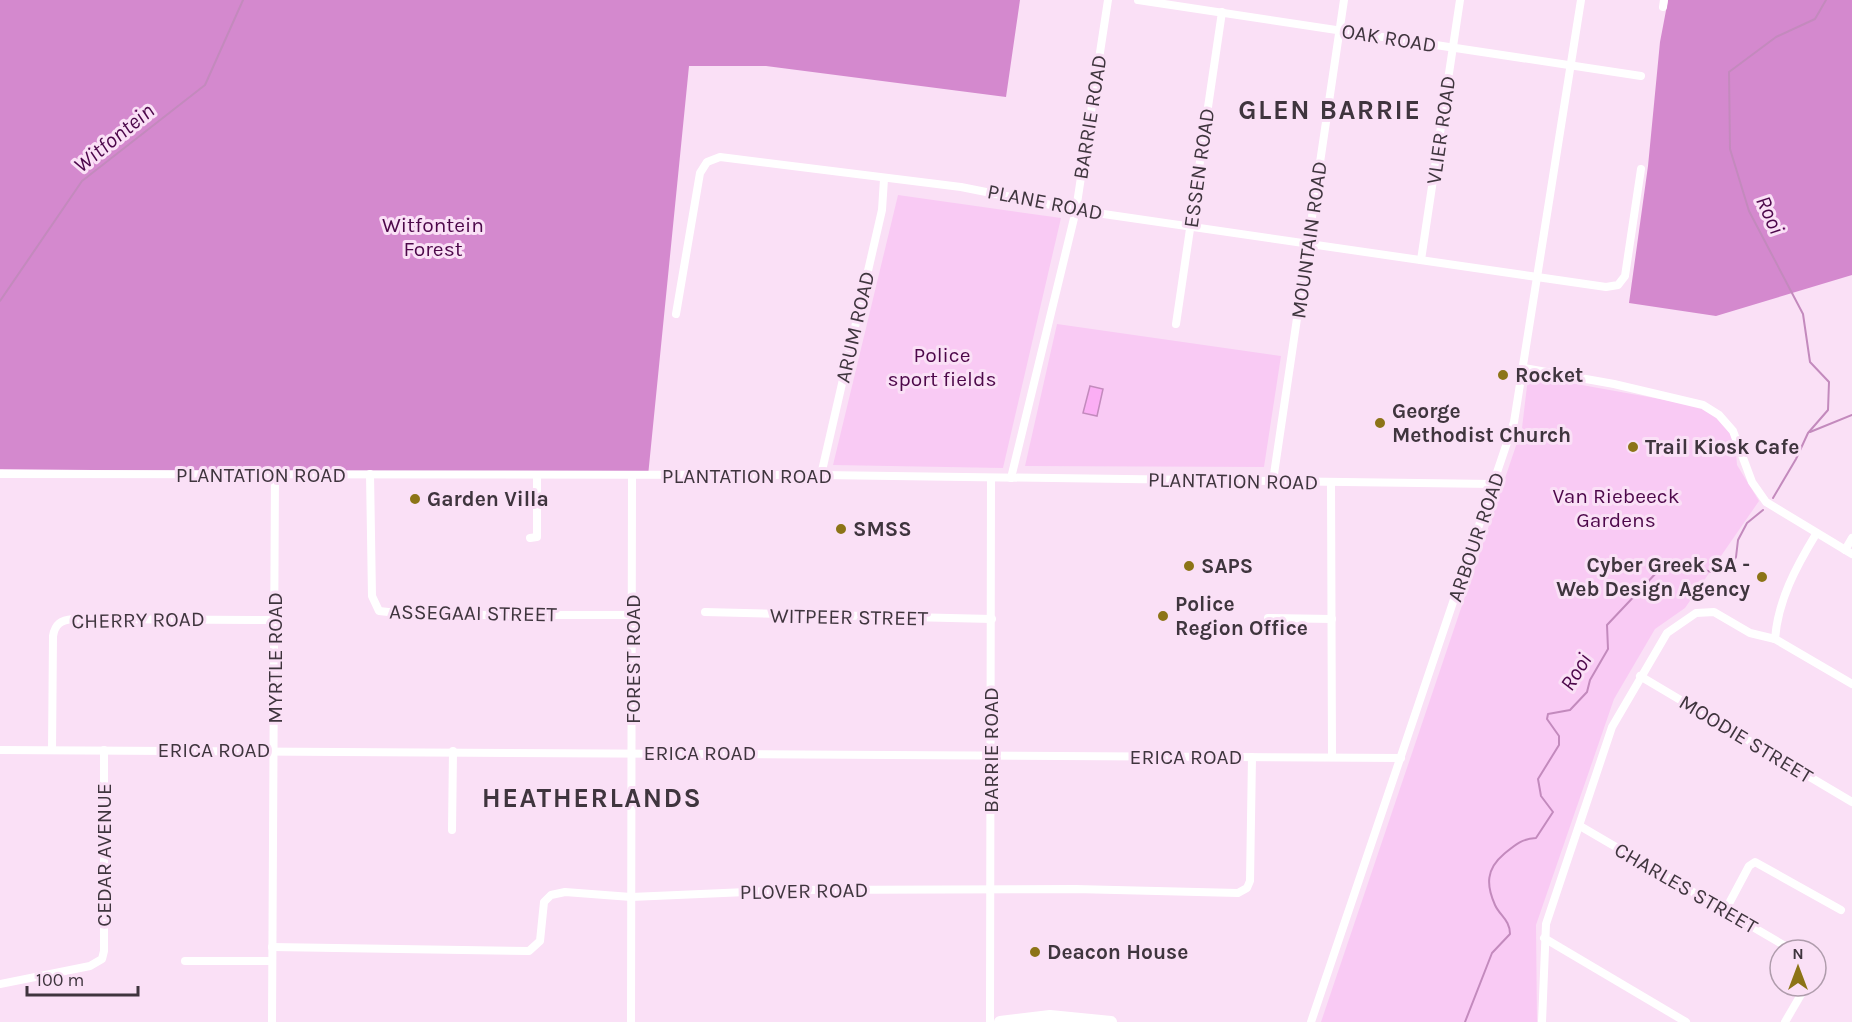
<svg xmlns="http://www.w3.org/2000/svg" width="1852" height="1022" font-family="Karla,sans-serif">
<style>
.green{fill:#f9caf4}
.forest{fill:#d489ce}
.water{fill:#fbaef4;stroke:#c38abd;stroke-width:1.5}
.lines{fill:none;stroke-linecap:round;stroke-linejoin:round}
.stream{stroke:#c38abd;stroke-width:2}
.minor{stroke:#fff;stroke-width:8}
.highway{stroke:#fff;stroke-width:12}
.poi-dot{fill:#8c7417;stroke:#fae0f6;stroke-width:2}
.labels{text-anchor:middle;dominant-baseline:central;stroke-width:6;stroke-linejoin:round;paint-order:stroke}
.street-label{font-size:21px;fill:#3f353e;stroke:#fae0f6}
.park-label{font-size:21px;fill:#4d084a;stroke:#fae0f6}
.poi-label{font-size:21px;font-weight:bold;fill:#3f353e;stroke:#fae0f6;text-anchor:start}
.water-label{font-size:22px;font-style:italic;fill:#4c074a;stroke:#fae0f6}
.district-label{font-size:27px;font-weight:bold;letter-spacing:1.5px;fill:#3f353e;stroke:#fae0f6}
</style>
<rect width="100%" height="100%" fill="#fae0f6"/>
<g class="green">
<polygon points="898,195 1061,218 1003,468 833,465"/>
<polygon points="1057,324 1281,356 1264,467 1025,466"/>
<polygon points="1537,377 1699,406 1722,420 1735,441 1737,465 1759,501 1685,608 1655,629 1614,699 1536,925 1537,1022 1321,1022 1522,428 1527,386 1531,379"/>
</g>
<g class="forest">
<polygon points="0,0 1020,0 1006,97 766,66 689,66 648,476 0,469"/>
<polygon points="1668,0 1852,0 1852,275 1716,316 1629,303 1648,166 1660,42"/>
</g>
<polygon class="water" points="1090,386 1103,389 1097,416 1083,413"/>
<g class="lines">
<g class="stream">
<polyline points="0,301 82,181 205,85 243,0"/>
<polyline points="1810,432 1852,415"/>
<polyline points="1773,498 1796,459 1808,433 1828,410 1829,382 1810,362 1803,314 1749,211 1730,149 1729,72 1776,37 1815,19 1826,0"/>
<path d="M1465,1022L1492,953L1510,934C1510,920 1500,916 1495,905C1486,885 1486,869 1504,854C1515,845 1521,839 1536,838L1553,812L1541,796L1538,779L1559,745V736L1547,719L1548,714L1570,710L1587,692L1590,680L1608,649L1607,625L1658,571L1663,560L1712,572L1732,564L1736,557L1738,540L1747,523L1763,510"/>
</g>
<g class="minor">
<polyline points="1138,0 1641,76"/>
<polyline points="1663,7 1664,0"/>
<polyline points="1421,260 1460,0"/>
<polyline points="676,314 700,173 707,162 720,157 961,187 1076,210 1606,287 1618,285 1625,276 1641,169"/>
<polyline points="1176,324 1222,12"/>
<polyline points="1524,368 1614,384 1703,405 1719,415 1733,431 1752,482 1766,502 1852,554"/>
<polyline points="0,474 821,475 1493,484"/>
<polyline points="370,474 372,596 379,611 416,615 633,615"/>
<polyline points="821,475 882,210 884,179"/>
<polyline points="1011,478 1076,210 1108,0"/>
<polyline points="1273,481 1344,0"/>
<polyline points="1331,482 1332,757"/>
<polyline points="530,538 537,537 537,476"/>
<polyline points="1845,550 1852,538"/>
<polyline points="705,612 992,619"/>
<polyline points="1268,618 1332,619"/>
<path d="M1775,639C1778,600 1796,567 1816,534"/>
<polyline points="1640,676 1852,802"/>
<polyline points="0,750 1401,758"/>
<path d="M52,750L53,636C55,624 61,620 73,619L275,620"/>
<polyline points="1580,826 1792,950"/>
<polyline points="452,830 453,751"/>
<polyline points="1725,911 1749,866 1755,862 1841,910"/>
<polyline points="1544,938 1686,1022"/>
<polyline points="272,947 529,951 540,941 544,902 551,895 565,892 631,897 794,890 1075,889 1238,893 1247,888 1250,881 1252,757"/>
<polyline points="185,961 272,961"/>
<polyline points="0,984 90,966 102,959 104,951 104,750"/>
<polyline points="272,1022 275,475"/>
<polyline points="631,1022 632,476"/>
<polyline points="990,1022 991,478"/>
<polyline points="1311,1022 1514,422 1581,0"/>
<polyline points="1542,1022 1546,924 1612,727 1667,633 1696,613 1714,612 1750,633 1775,639 1852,684"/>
<polyline points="1785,1022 1806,986"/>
</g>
<polyline class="highway" points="1000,1022 1050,1016 1111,1022"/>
</g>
<g class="poi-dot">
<circle cx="1503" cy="375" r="6"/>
<circle cx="1380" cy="423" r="6"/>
<circle cx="1633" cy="447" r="6"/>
<circle cx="415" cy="499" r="6"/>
<circle cx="841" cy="529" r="6"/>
<circle cx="1189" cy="566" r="6"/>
<circle cx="1762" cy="577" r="6"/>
<circle cx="1163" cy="616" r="6"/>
<circle cx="1035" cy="952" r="6"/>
</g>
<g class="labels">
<g class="street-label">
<text transform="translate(1389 38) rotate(9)">OAK ROAD</text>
<text transform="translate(1090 117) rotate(-81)">BARRIE ROAD</text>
<text transform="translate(1441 130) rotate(-82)">VLIER ROAD</text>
<text transform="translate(1199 168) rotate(-82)">ESSEN ROAD</text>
<text transform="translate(1045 202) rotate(11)">PLANE ROAD</text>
<text transform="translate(1309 240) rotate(-82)">MOUNTAIN ROAD</text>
<text transform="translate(855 327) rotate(-77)">ARUM ROAD</text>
<text x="261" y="475">PLANTATION ROAD</text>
<text x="747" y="476">PLANTATION ROAD</text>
<text transform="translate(1233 481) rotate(1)">PLANTATION ROAD</text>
<text transform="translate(1476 537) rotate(-71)">ARBOUR ROAD</text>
<text transform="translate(473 613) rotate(1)">ASSEGAAI STREET</text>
<text transform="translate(849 617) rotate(1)">WITPEER STREET</text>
<text transform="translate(138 620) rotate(-1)">CHERRY ROAD</text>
<text transform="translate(275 658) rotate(-90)">MYRTLE ROAD</text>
<text transform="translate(633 659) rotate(-90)">FOREST ROAD</text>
<text transform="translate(1746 739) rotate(31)">MOODIE STREET</text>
<text x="214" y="750">ERICA ROAD</text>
<text transform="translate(991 750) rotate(-90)">BARRIE ROAD</text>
<text x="700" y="753">ERICA ROAD</text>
<text x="1186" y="757">ERICA ROAD</text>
<text transform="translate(104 855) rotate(-90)">CEDAR AVENUE</text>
<text transform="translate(1686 888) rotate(30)">CHARLES STREET</text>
<text transform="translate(804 891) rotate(-1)">PLOVER ROAD</text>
</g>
<g class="park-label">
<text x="433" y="225">Witfontein<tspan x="433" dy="24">Forest</tspan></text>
<text x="942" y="355">Police<tspan x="942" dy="24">sport fields</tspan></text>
<text x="1616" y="496">Van Riebeeck<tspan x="1616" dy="24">Gardens</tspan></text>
</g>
<g class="poi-label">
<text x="1515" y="375">Rocket</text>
<text x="1392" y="411">George<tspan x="1392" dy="24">Methodist Church</tspan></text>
<text x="1645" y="447">Trail Kiosk Cafe</text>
<text x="427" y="499">Garden Villa</text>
<text x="853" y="529">SMSS</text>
<text x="1750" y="565" text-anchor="end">Cyber Greek SA -<tspan x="1750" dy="24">Web Design Agency</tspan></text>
<text x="1201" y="566">SAPS</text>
<text x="1175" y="604">Police<tspan x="1175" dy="24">Region Office</tspan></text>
<text x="1047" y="952">Deacon House</text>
</g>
<g class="water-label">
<text transform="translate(114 138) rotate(-39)">Witfontein</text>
<text transform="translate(1770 215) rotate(66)">Rooi</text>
<text transform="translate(1576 672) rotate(-58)">Rooi</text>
</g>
<g class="district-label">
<text x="1330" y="110">GLEN BARRIE</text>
<text x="592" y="798">HEATHERLANDS</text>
</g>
</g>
<g transform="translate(1798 968)"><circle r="28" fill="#fae0f6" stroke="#af9cac" stroke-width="1.5"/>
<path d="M0-4.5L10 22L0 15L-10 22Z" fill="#8c7417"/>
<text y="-9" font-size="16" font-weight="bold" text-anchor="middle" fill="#3f353e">N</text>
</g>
<path d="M27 986v9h111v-9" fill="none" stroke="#3f353e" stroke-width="3"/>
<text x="36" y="986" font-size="18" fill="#3f353e" stroke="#fae0f6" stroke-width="4.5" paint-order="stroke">100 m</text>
</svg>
